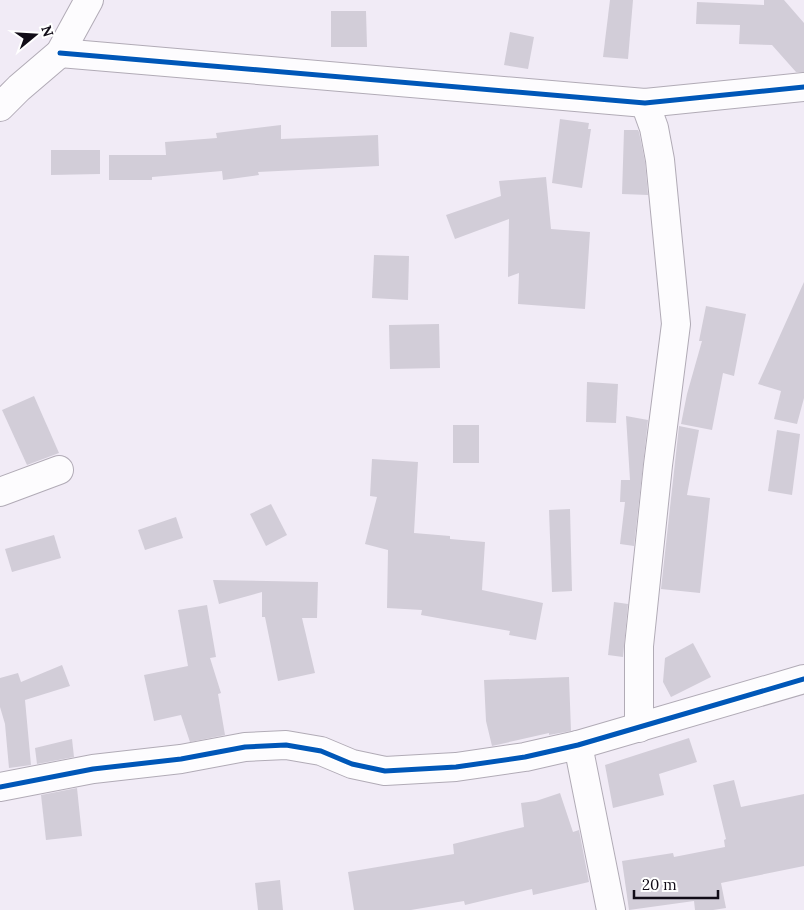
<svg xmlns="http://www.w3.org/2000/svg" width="804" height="910" font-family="Lora,serif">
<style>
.building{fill:#d2cdd8}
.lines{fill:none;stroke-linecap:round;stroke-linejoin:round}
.minor-casing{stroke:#b1abb6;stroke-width:30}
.minor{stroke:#fdfcfe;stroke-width:28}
.cycleway-casing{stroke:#fff;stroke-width:8}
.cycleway{stroke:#0057b8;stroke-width:5}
</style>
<rect width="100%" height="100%" fill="#f1ebf6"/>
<g class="building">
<polygon points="610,0 633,0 628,59 603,57"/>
<polygon points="764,0 784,0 804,23 804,72 796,72 772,45 739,44 740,25 696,24 697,2 764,5"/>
<polygon points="331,11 366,11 367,47 331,47"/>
<polygon points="510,32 534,37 528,69 504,65"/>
<polygon points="560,119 589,123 588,129 591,129 582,188 552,183"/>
<polygon points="281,125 281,139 378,135 379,166 258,172 259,175 223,180 222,171 152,177 152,180 109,180 109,155 166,155 165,142 217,138 216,133"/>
<polygon points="624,130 638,130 639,132 645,162 648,195 622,194"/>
<polygon points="51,150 100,150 100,174 51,175"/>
<polygon points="546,177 551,229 590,232 585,309 518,304 519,273 508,277 509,219 455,239 446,215 501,196 499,181"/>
<polygon points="374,255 409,256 408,300 372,298"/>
<polygon points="804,282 804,398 797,424 774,419 781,391 758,384"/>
<polygon points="706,306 746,314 734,376 723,373 712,430 681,424 687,394 702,341 699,341"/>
<polygon points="439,324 440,368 390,369 389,325"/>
<polygon points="587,382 618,384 616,423 586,422"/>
<polygon points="34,396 59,453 27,465 2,410"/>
<polygon points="626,416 648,420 634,546 620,544 625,502 620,502 621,480 630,480"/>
<rect x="453" y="425" width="26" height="38"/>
<polygon points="679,426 699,430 687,495 710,498 700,593 661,589"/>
<polygon points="777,430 800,434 792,495 768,491"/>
<polygon points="372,459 418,462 414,533 450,536 450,539 485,542 482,590 543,603 536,640 509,635 510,631 421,615 422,610 387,608 388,550 365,544 377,497 370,496"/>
<polygon points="271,504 287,535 266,546 250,514"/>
<polygon points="570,509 572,591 552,592 549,510"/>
<polygon points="176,517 183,538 145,550 138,530"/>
<polygon points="54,535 61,558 12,572 5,549"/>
<polygon points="213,580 318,582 317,618 302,618 315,673 278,681 265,617 262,617 262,592 219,604"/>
<polygon points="614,602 628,604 623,657 608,655"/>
<polygon points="207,605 216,657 210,658 221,693 218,694 225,735 190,742 181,715 154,721 144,675 188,666 178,610"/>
<polygon points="693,643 711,677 671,697 663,682 665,658"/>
<polygon points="62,665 70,686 25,700 31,765 9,768 5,724 0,707 0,678 18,673 21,682"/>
<polygon points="569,677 571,731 549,735 549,733 492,746 486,721 484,680"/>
<polygon points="689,738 697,762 659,774 664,795 613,808 605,765"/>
<polygon points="72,739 74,757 37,764 35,748"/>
<polygon points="734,780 741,807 804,794 804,866 721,883 726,908 713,910 695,910 694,901 629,910 622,861 673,853 674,857 725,847 724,840 726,839 713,785"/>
<polygon points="77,788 82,836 46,840 41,795"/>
<polygon points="560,793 573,832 579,830 589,882 533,895 532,889 465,905 464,901 411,910 354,910 348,872 454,854 453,844 524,827 521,803 536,801"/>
<polygon points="280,880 283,910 258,910 255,883"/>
</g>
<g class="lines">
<defs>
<g id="minor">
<polyline points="60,53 645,103 804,87"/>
<polyline points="0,107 19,88 60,53 89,0"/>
<polyline points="0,492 59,470"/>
<polyline points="639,728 639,646 658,465 676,324 660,160 654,128 645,103"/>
<polyline points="578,745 611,910"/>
<polyline points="0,787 93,769 181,759 245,747 286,745 321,751 352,764 385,771 456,767 525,757 578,745 804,679"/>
</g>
</defs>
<use href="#minor" class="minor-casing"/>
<use href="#minor" class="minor"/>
<defs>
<g id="cycleway">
<polyline points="60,53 645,103 804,87"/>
<polyline points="0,787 93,769 181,759 245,747 286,745 321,751 352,764 385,771 456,767 525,757 578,745 804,679"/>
</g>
</defs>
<use href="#cycleway" class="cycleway-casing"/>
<use href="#cycleway" class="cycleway"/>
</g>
<g transform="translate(35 35) rotate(72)" stroke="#ffffff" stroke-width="4" paint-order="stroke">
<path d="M0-4L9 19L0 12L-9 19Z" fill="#110c17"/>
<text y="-8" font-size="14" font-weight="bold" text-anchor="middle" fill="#110c17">N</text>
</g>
<path d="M634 890v8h84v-8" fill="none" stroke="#110c17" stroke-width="2.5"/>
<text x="642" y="890" font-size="15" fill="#110c17" stroke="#ffffff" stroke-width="4" paint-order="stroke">20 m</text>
</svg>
